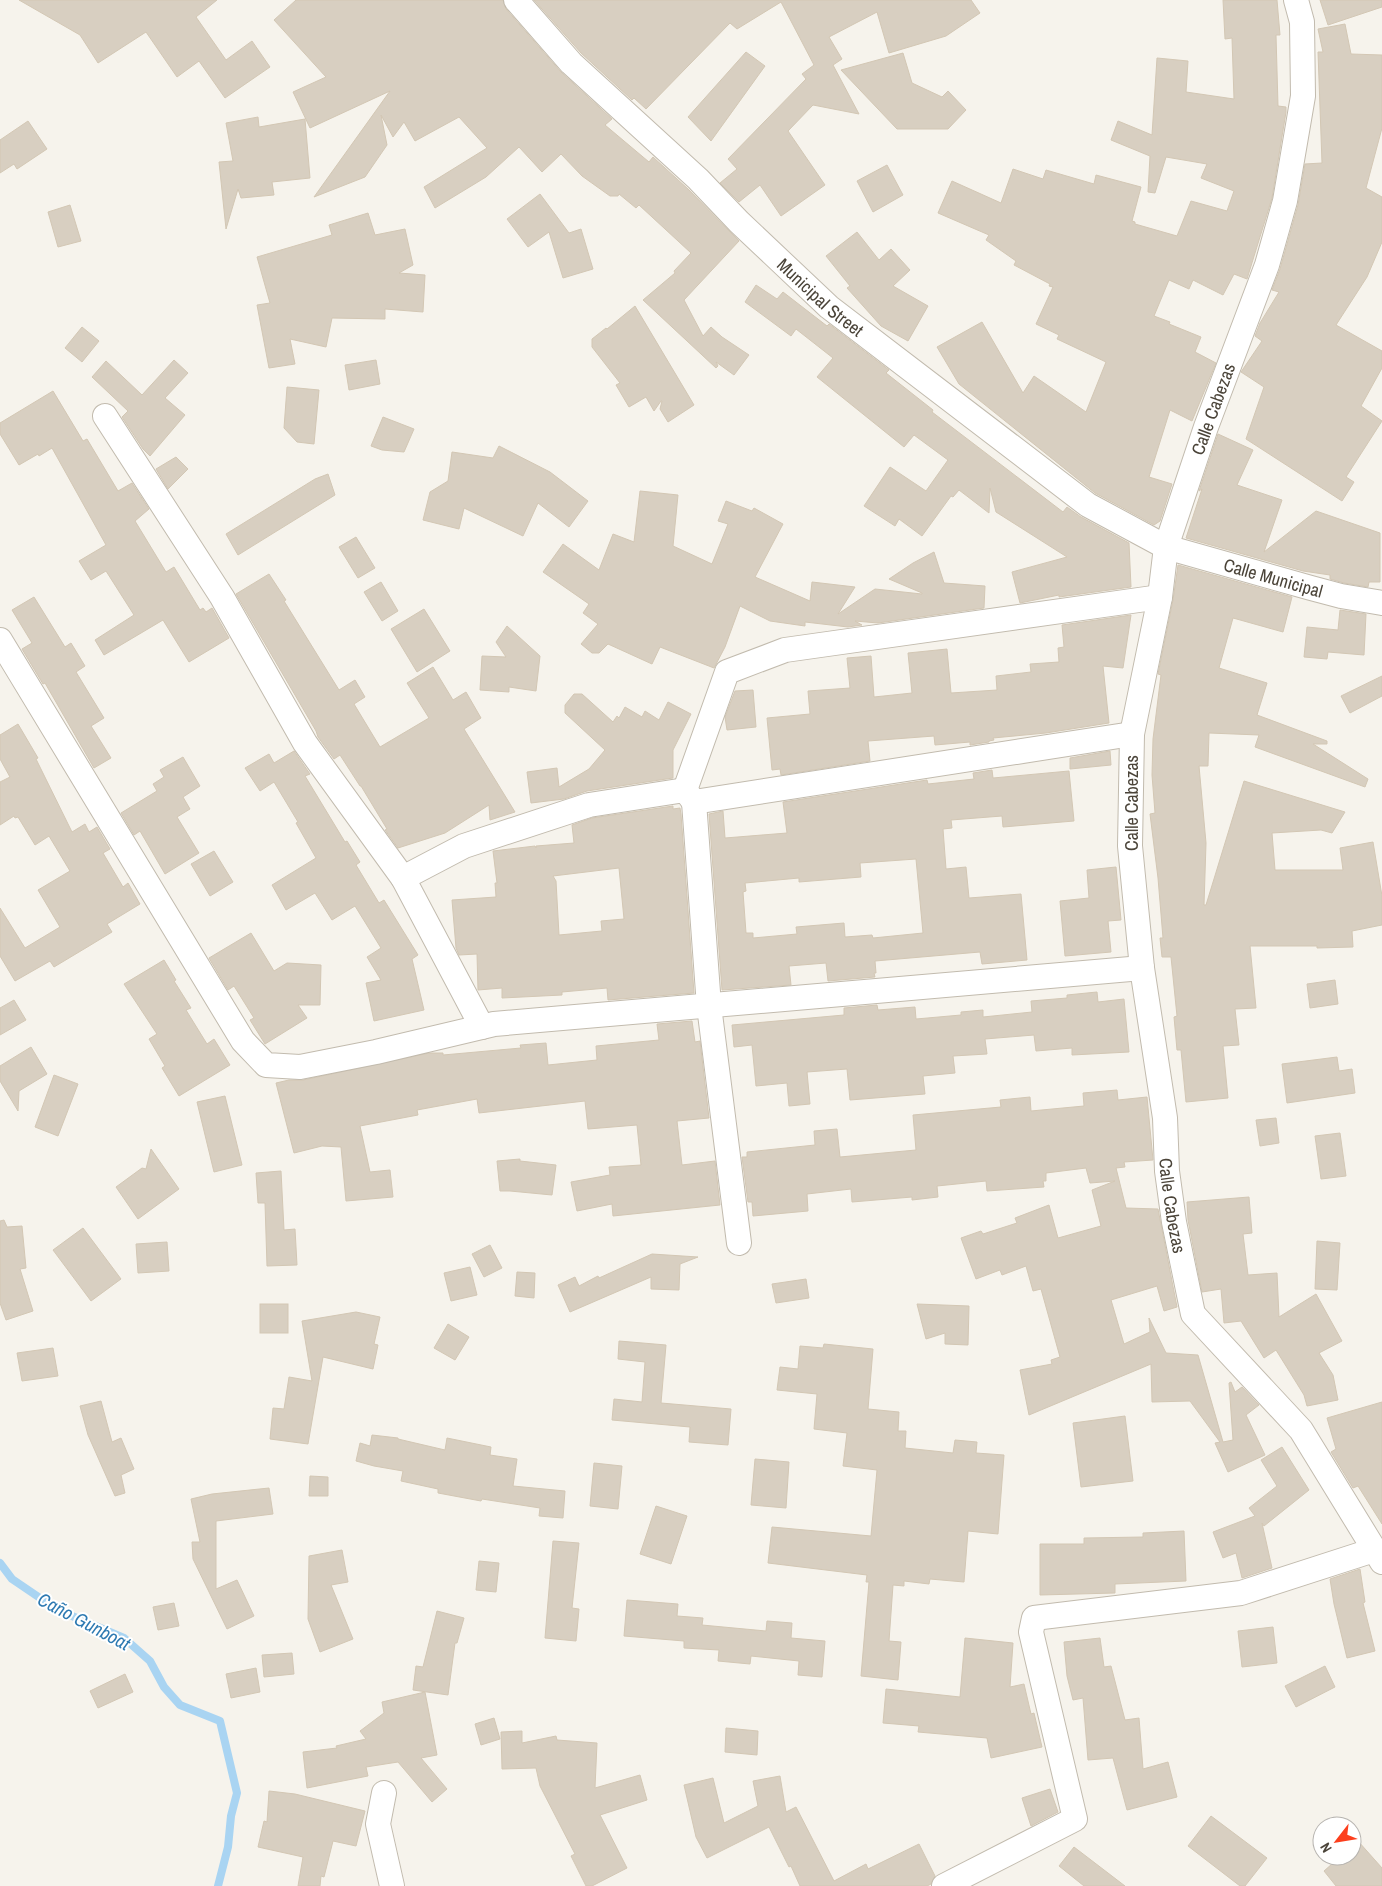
<svg xmlns="http://www.w3.org/2000/svg" width="1382" height="1886" font-family="'Archivo Narrow',sans-serif">
<style>
.lines{fill:none;stroke-linecap:round;stroke-linejoin:round}
.stream{stroke:#a9d4f2;stroke-width:8}
.building{fill:#d8cfc1;stroke:#d3c7b4;fill-rule:evenodd}
.street-casing{stroke:#c2bbae;stroke-width:26}
.street{stroke:#fff;stroke-width:24}
.labels{text-anchor:middle;dominant-baseline:central;stroke-width:4;stroke-linejoin:round;paint-order:stroke}
.street-label{font-size:18px;fill:#4b4439;stroke:#fff}
.water-label{font-size:19px;font-style:italic;fill:#2e7ab2;stroke:#fff}
</style>
<rect width="100%" height="100%" fill="#f6f3ec"/>
<g class="lines">
<polyline class="stream" points="0,1563 12,1579 40,1598 65,1613 124,1638 150,1661 164,1687 180,1705 220,1721 237,1793 231,1816 228,1847 218,1886"/>
</g>
<g class="building">
<polygon points="19,0 217,0 196,17 226,60 252,41 270,67 225,98 199,61 177,77 146,32 98,63 80,35"/>
<polygon points="296,0 503,0 506,9 561,72 612,119 605,125 649,162 653,157 688,189 739,241 684,300 703,336 711,327 722,337 749,355 734,375 716,362 718,366 716,368 643,300 675,273 674,271 691,253 639,205 636,208 619,194 618,196 610,196 582,176 561,154 542,172 519,147 486,177 435,208 424,187 487,148 459,117 415,141 404,122 393,137 381,115 387,145 365,177 314,197 390,91 310,128 293,92 326,77 274,20"/>
<polygon points="534,0 971,0 980,13 946,36 889,53 877,12 829,37 842,59 833,65 859,114 813,105 788,131 825,185 781,216 760,185 739,202 720,183 737,169 728,159 806,79 802,74 814,65 781,2 737,29 730,23 646,109 634,98 632,100 581,53"/>
<polygon points="1223,0 1277,0 1280,35 1276,35 1278,106 1286,107 1286,112 1272,198 1247,279 1234,274 1223,295 1193,280 1189,289 1169,280 1154,316 1170,322 1169,324 1201,337 1195,352 1216,363 1192,421 1170,410 1149,477 1172,484 1160,521 1154,525 1095,493 959,384 937,347 982,322 1023,393 1034,376 1086,412 1106,362 1057,339 1059,335 1036,324 1053,287 1049,286 1050,284 1014,265 1016,261 986,240 989,235 938,213 952,181 1001,203 1013,169 1043,179 1046,170 1094,184 1096,175 1141,187 1132,221 1135,222 1135,224 1177,236 1191,201 1227,211 1234,191 1201,178 1207,164 1166,157 1155,193 1148,192 1150,156 1111,140 1118,121 1152,135 1157,58 1188,61 1186,92 1234,99 1232,38 1225,39"/>
<polygon points="1320,0 1382,0 1382,7 1328,25"/>
<polygon points="1345,24 1351,54 1382,55 1382,128 1366,188 1382,197 1382,242 1367,277 1336,325 1382,351 1382,368 1361,406 1382,421 1346,477 1354,482 1342,501 1246,439 1264,387 1241,372 1262,341 1255,336 1260,323 1279,292 1272,290 1280,269 1298,205 1305,164 1322,163 1318,52 1323,52 1318,29"/>
<polygon points="746,52 765,66 711,141 688,117"/>
<polygon points="903,53 912,83 942,97 948,91 966,110 948,129 897,129 841,70"/>
<polygon points="258,117 259,127 305,119 310,178 272,182 274,195 241,198 238,189 226,229 219,162 233,161 226,123"/>
<polygon points="28,121 47,149 17,169 14,164 0,173 0,140"/>
<polygon points="887,165 903,195 873,212 857,181"/>
<polygon points="540,194 569,233 581,229 593,269 563,278 549,232 528,247 507,219"/>
<polygon points="70,205 81,241 58,247 48,212"/>
<polygon points="368,213 375,235 405,229 413,265 399,273 425,275 423,312 385,309 385,319 332,318 326,347 290,339 295,364 269,368 257,305 270,303 257,257 332,235 329,225"/>
<polygon points="857,232 879,260 891,249 910,270 893,286 928,306 908,341 881,326 847,288 850,286 826,256"/>
<polygon points="756,285 777,299 783,292 827,326 829,324 889,370 886,373 933,410 932,412 1063,512 1067,507 1081,517 1129,543 1131,587 1059,597 1059,595 1020,603 1012,572 1067,557 996,512 990,488 989,513 959,490 953,497 951,496 922,536 899,519 895,526 864,506 890,467 926,491 948,460 914,435 904,447 817,377 833,358 796,329 791,336 745,302"/>
<polygon points="635,306 694,405 668,422 660,409 662,401 661,401 654,411 646,397 629,407 616,385 620,383 592,347 592,339 606,328 607,329"/>
<polygon points="82,327 99,341 82,362 65,348"/>
<polygon points="174,360 188,373 165,398 185,415 150,456 143,449 122,417 128,411 92,377 106,361 142,395"/>
<polygon points="376,360 380,384 349,390 345,365"/>
<polygon points="287,387 319,390 314,444 297,442 284,428"/>
<polygon points="53,391 83,441 87,439 118,491 132,483 149,509 135,521 166,572 174,567 200,610 203,608 206,612 212,608 229,638 189,662 163,620 104,655 95,640 134,615 106,571 91,580 79,561 106,545 52,448 39,456 38,454 19,465 0,434 0,423"/>
<polygon points="383,417 414,429 404,452 382,450 371,446"/>
<polygon points="1218,434 1253,450 1237,485 1282,500 1264,552 1316,511 1380,533 1380,582 1369,582 1368,587 1344,583 1330,579 1330,575 1303,571 1186,538 1202,489 1199,491"/>
<polygon points="499,446 550,472 588,501 569,527 538,503 523,536 464,508 459,529 423,520 430,492 448,481 452,452 493,458"/>
<polygon points="176,457 188,469 168,489 156,469"/>
<polygon points="328,474 335,495 238,555 226,534 315,479"/>
<polygon points="640,491 678,495 673,546 712,564 728,524 718,521 726,501 752,511 754,508 783,524 755,577 810,601 812,582 855,587 838,614 875,589 922,594 922,593 889,579 913,563 934,552 944,583 985,586 984,608 878,623 855,621 862,625 848,627 805,622 805,626 770,621 740,606 725,647 714,668 660,647 652,664 608,644 599,653 592,653 581,644 598,624 583,613 589,604 543,572 563,544 599,570 613,534 634,542"/>
<polygon points="356,537 375,568 358,578 339,547"/>
<polygon points="1178,565 1292,597 1283,632 1233,618 1219,668 1267,683 1257,715 1327,741 1327,744 1313,744 1368,779 1365,787 1255,747 1259,735 1209,733 1208,766 1199,766 1206,843 1204,905 1206,905 1244,781 1345,812 1332,833 1321,830 1272,833 1275,870 1343,870 1340,848 1373,842 1382,896 1382,925 1352,931 1353,947 1317,948 1317,946 1250,946 1256,1008 1235,1009 1239,1045 1223,1046 1228,1098 1186,1102 1181,1050 1177,1050 1174,1017 1177,1016 1171,957 1162,957 1160,938 1163,938 1158,878 1150,814 1155,813 1152,775 1153,739 1161,675 1158,674 1173,600"/>
<polygon points="269,574 286,600 284,601 339,690 355,680 365,697 354,704 380,747 429,718 407,683 433,667 453,700 466,692 481,718 464,729 515,812 490,820 489,805 445,833 398,848 385,830 387,829 361,786 360,786 340,755 334,759 318,737 316,731 236,594"/>
<polygon points="381,582 398,611 382,621 364,592"/>
<polygon points="34,597 65,647 71,643 85,666 76,672 104,718 91,726 111,758 94,768 45,683 43,684 22,649 32,643 12,610"/>
<polygon points="424,609 450,651 417,672 391,629"/>
<polygon points="1340,610 1366,614 1364,655 1328,652 1327,659 1304,657 1307,627 1338,630"/>
<polygon points="1131,615 1123,668 1103,666 1109,723 1046,733 993,738 994,740 989,741 989,742 970,745 970,742 935,745 934,736 868,741 870,761 781,775 780,769 772,770 767,718 810,714 808,691 850,688 847,658 871,656 874,697 912,693 908,653 947,649 951,693 997,690 996,676 1031,672 1030,664 1059,662 1058,648 1064,647 1062,625"/>
<polygon points="507,626 540,656 536,691 509,687 509,692 480,690 482,656 506,657 496,642"/>
<polygon points="1382,676 1382,696 1350,713 1341,696"/>
<polygon points="753,690 756,727 727,730 725,717 735,691"/>
<polygon points="574,694 582,694 613,722 617,716 619,718 625,707 642,717 645,711 659,720 668,702 691,714 673,750 673,778 587,791 564,799 531,803 527,772 557,768 559,787 589,769 605,750 565,713 565,705"/>
<polygon points="18,724 38,758 36,759 72,832 85,824 89,832 97,827 110,849 103,853 123,887 128,883 140,904 107,924 112,932 89,946 54,967 50,961 15,981 0,956 0,908 25,948 60,927 38,890 70,871 49,836 35,845 18,817 15,818 14,816 0,825 0,782 10,777 0,759 0,735"/>
<polygon points="294,751 310,774 305,776 345,842 347,841 360,862 356,865 379,903 384,900 418,955 412,959 424,1010 374,1021 366,983 381,980 367,957 381,948 355,906 332,920 315,893 286,910 272,885 316,858 296,823 298,822 274,782 260,791 245,768 269,754 274,763"/>
<polygon points="1110,751 1111,765 1070,769 1070,758"/>
<polygon points="183,757 200,786 183,797 190,809 177,817 199,853 165,874 140,831 134,835 121,813 157,791 153,784 164,777 160,770"/>
<path d="M992,770L993,778L1069,771L1074,821L1003,827L1002,816L951,820L952,828L943,829L946,869L966,867L969,898L1021,894L1027,960L982,964L980,952L875,961L876,973H874L875,977L828,981L826,963L789,966L791,985L722,990L709,814L723,811L725,838L787,833L783,802L927,780L928,784L974,779L973,773ZM916,859L923,933L873,938L872,935L845,937L844,923L796,927L797,934L753,938V933H746L743,892L746,891L745,883L799,878V882L861,877L860,863Z"/>
<path d="M673,806V809L680,808L681,814L694,993L608,1000L607,988L562,992V995L502,998V988L478,990L477,954L459,955L456,948L452,900L496,897L495,883H497L493,851L535,846L536,848V846L574,843L572,825L592,818ZM619,868L624,919L601,921L602,931L559,935L556,881L553,876Z"/>
<polygon points="214,851 233,882 210,896 191,864"/>
<polygon points="1116,867 1121,920 1108,921 1111,952 1065,956 1060,901 1089,898 1087,870"/>
<polygon points="251,933 274,971 287,963 321,965 320,1005 298,1005 307,1018 265,1044 250,1020 254,1018 234,986 228,990 209,958"/>
<polygon points="164,960 176,980 174,981 191,1008 186,1010 207,1044 214,1039 230,1065 179,1096 162,1068 165,1066 149,1039 157,1034 124,984"/>
<polygon points="1335,980 1338,1004 1310,1008 1307,984"/>
<polygon points="1097,992 1098,1002 1124,999 1129,1052 1072,1055 1072,1048 1036,1051 1034,1035 985,1039 987,1054 953,1056 955,1073 923,1076 925,1094 850,1100 847,1069 807,1072 810,1104 789,1106 787,1083 756,1086 752,1045 734,1047 732,1025 844,1015 844,1008 877,1005 878,1010 915,1007 916,1019 961,1015 961,1012 983,1010 983,1017 1032,1012 1031,1001 1067,998 1067,995"/>
<polygon points="14,1000 26,1020 0,1035 0,1008"/>
<polygon points="692,1021 695,1042 700,1041 709,1118 677,1121 682,1165 715,1161 720,1205 613,1216 612,1204 577,1211 571,1182 610,1175 609,1167 641,1165 637,1125 588,1129 585,1101 479,1113 477,1099 417,1110 418,1115 360,1126 370,1172 390,1170 393,1197 346,1201 341,1147 322,1146 294,1153 276,1083 289,1080 303,1080 429,1053 443,1053 443,1055 521,1048 520,1045 546,1043 548,1065 597,1060 596,1046 659,1040 657,1024"/>
<polygon points="31,1047 47,1074 19,1091 18,1111 0,1081 0,1066"/>
<polygon points="1337,1057 1339,1071 1352,1069 1355,1093 1287,1103 1282,1064"/>
<polygon points="54,1075 78,1084 58,1136 35,1127"/>
<polygon points="1117,1090 1118,1100 1147,1097 1153,1160 1124,1162 1125,1167 1116,1168 1126,1208 1158,1209 1177,1307 1164,1311 1157,1286 1111,1300 1124,1344 1150,1332 1149,1318 1166,1353 1198,1355 1223,1442 1233,1440 1229,1383 1231,1382 1235,1392 1242,1387 1259,1405 1246,1415 1265,1455 1228,1472 1215,1443 1220,1442 1190,1401 1152,1402 1151,1364 1029,1415 1020,1370 1052,1364 1051,1360 1060,1357 1041,1289 1033,1291 1026,1266 1002,1275 1000,1270 976,1279 961,1238 981,1231 983,1234 1017,1223 1015,1218 1049,1205 1058,1238 1101,1226 1092,1190 1115,1181 1090,1183 1086,1168 1046,1173 1046,1181 1043,1181 1044,1187 987,1191 986,1181 937,1186 938,1197 912,1200 912,1197 852,1202 851,1189 807,1194 808,1211 753,1216 752,1202 748,1202 742,1157 747,1157 747,1152 815,1145 814,1131 837,1129 840,1157 916,1150 913,1115 1001,1107 1000,1100 1030,1097 1031,1111 1084,1106 1083,1093"/>
<polygon points="225,1096 242,1165 214,1172 197,1102"/>
<polygon points="1276,1118 1279,1143 1260,1146 1256,1120"/>
<polygon points="1340,1133 1346,1176 1321,1179 1315,1136"/>
<polygon points="151,1149 179,1189 138,1219 116,1187 142,1168 146,1169"/>
<polygon points="520,1159 520,1161 556,1165 552,1195 510,1191 500,1191 497,1161"/>
<polygon points="281,1171 284,1230 295,1229 297,1265 267,1266 265,1203 258,1203 256,1173"/>
<polygon points="1249,1197 1252,1233 1243,1234 1248,1275 1277,1273 1279,1317 1316,1294 1342,1341 1319,1353 1333,1375 1338,1400 1307,1406 1304,1395 1276,1350 1264,1358 1241,1321 1224,1323 1221,1289 1202,1292 1188,1220 1187,1202"/>
<polygon points="4,1220 7,1227 22,1226 26,1268 20,1269 33,1311 6,1320 0,1303 0,1221"/>
<polygon points="83,1228 121,1279 91,1301 53,1250"/>
<polygon points="1317,1241 1340,1243 1337,1290 1315,1289"/>
<polygon points="167,1242 169,1271 138,1273 136,1244"/>
<polygon points="490,1245 502,1268 484,1277 472,1254"/>
<polygon points="652,1254 698,1257 680,1264 679,1290 651,1289 651,1277 570,1312 558,1285 575,1277 579,1286 598,1276 599,1278"/>
<polygon points="470,1267 477,1295 451,1301 444,1273"/>
<polygon points="517,1272 535,1273 534,1298 515,1296"/>
<polygon points="806,1279 809,1298 776,1303 772,1284"/>
<rect x="260" y="1304" width="28" height="29"/>
<polygon points="917,1304 969,1306 968,1345 945,1344 945,1333 926,1339"/>
<polygon points="356,1312 380,1317 374,1344 378,1345 373,1369 323,1357 308,1444 270,1439 273,1408 284,1409 289,1377 312,1381 302,1321"/>
<polygon points="448,1324 469,1337 455,1360 434,1348"/>
<polygon points="619,1341 666,1345 661,1403 731,1409 728,1445 689,1442 690,1427 612,1420 614,1399 642,1402 645,1362 618,1359"/>
<polygon points="824,1344 873,1349 868,1409 899,1412 898,1431 906,1431 905,1448 953,1453 955,1440 977,1442 976,1453 1004,1455 998,1534 968,1531 964,1582 930,1579 929,1584 904,1581 904,1586 893,1585 889,1641 901,1642 898,1680 861,1676 869,1582 866,1582 867,1575 768,1563 772,1527 871,1536 877,1470 843,1466 847,1433 814,1429 817,1394 777,1390 780,1367 798,1369 800,1346 823,1348"/>
<polygon points="53,1348 58,1376 22,1381 17,1353"/>
<polygon points="101,1401 112,1442 121,1438 134,1469 121,1475 125,1493 115,1496 88,1435 80,1406"/>
<polygon points="1382,1402 1382,1524 1358,1486 1353,1488 1331,1452 1336,1449 1327,1418"/>
<polygon points="1125,1416 1133,1481 1081,1487 1073,1423"/>
<polygon points="372,1435 398,1438 398,1439 445,1450 447,1438 491,1447 490,1455 517,1459 513,1486 565,1491 563,1518 539,1516 540,1508 482,1499 481,1501 438,1493 438,1489 401,1481 403,1471 374,1466 356,1461 360,1443 370,1446"/>
<polygon points="1282,1447 1309,1490 1264,1526 1262,1523 1272,1568 1242,1578 1236,1553 1223,1558 1213,1532 1255,1516 1249,1508 1277,1486 1261,1460"/>
<polygon points="755,1459 789,1462 786,1508 751,1505"/>
<polygon points="594,1463 622,1466 618,1509 590,1506"/>
<polygon points="310,1476 328,1477 328,1496 309,1496"/>
<polygon points="269,1488 273,1514 216,1521 216,1589 237,1580 254,1616 227,1629 193,1559 192,1542 200,1542 191,1499 212,1494"/>
<polygon points="656,1506 687,1516 671,1564 640,1554"/>
<polygon points="1184,1531 1186,1581 1115,1584 1115,1593 1040,1595 1040,1544 1084,1544 1084,1538 1143,1537 1143,1533"/>
<polygon points="553,1541 579,1543 572,1608 579,1609 576,1641 545,1638"/>
<polygon points="342,1550 348,1582 331,1585 353,1639 320,1652 308,1619 309,1556"/>
<polygon points="479,1561 499,1563 496,1592 476,1590"/>
<polygon points="1360,1569 1365,1602 1363,1603 1375,1651 1347,1658 1334,1604 1330,1579"/>
<polygon points="627,1600 678,1604 677,1616 703,1618 702,1625 766,1631 767,1621 792,1623 791,1638 825,1641 822,1677 798,1675 799,1661 751,1656 750,1664 718,1661 719,1650 684,1648 684,1641 624,1636"/>
<polygon points="174,1603 179,1626 158,1630 153,1607"/>
<polygon points="437,1611 464,1618 457,1643 455,1643 448,1695 413,1690 416,1666 423,1667"/>
<polygon points="1273,1627 1277,1663 1242,1667 1238,1631"/>
<polygon points="965,1638 1013,1643 1010,1687 1024,1684 1031,1714 1034,1713 1042,1747 991,1758 987,1738 918,1732 919,1726 883,1723 886,1689 960,1697"/>
<polygon points="1100,1638 1104,1667 1111,1666 1125,1720 1139,1718 1143,1769 1168,1762 1177,1797 1127,1810 1113,1758 1088,1760 1083,1698 1073,1700 1067,1676 1064,1642"/>
<polygon points="292,1653 294,1674 264,1677 262,1655"/>
<polygon points="1325,1666 1335,1687 1296,1707 1285,1686"/>
<polygon points="256,1668 260,1692 231,1698 226,1674"/>
<polygon points="125,1674 133,1692 98,1708 90,1691"/>
<polygon points="425,1692 437,1755 421,1758 447,1789 432,1802 398,1762 366,1767 368,1776 307,1788 303,1752 337,1748 336,1746 366,1739 360,1731 384,1713 382,1702"/>
<polygon points="494,1718 500,1739 481,1745 475,1724"/>
<polygon points="726,1728 758,1731 757,1755 725,1752"/>
<polygon points="522,1731 522,1743 556,1736 557,1740 597,1743 595,1788 640,1775 647,1800 600,1815 627,1868 592,1886 586,1886 571,1856 575,1854 540,1786 536,1768 502,1769 501,1732"/>
<polygon points="780,1776 786,1812 796,1807 834,1881 866,1864 868,1869 919,1844 935,1876 931,1884 927,1886 800,1886 791,1866 789,1867 769,1827 707,1858 696,1837 684,1785 713,1778 724,1823 758,1806 753,1781"/>
<polygon points="1050,1789 1058,1812 1031,1826 1022,1798"/>
<polygon points="269,1791 295,1794 365,1811 356,1846 333,1841 324,1877 321,1876 320,1886 298,1886 303,1857 258,1847 264,1821 267,1822"/>
<polygon points="1211,1816 1267,1858 1245,1886 1240,1886 1188,1846"/>
<polygon points="1358,1841 1382,1868 1382,1886 1336,1886 1324,1871 1341,1856 1352,1856 1352,1846"/>
<polygon points="1074,1847 1125,1886 1084,1886 1059,1866"/>
</g>
<g class="lines">
<defs>
<g id="street">
<path id="s1" d="M516,0L571,63L698,179L739,222L829,307L1088,505L1166,547L1311,588L1341,596L1382,603"/>
<path id="s2" d="M1296,0L1302,22L1303,96L1285,201L1267,265L1206,427L1166,547L1160,597L1132,734L1130,846L1142,968L1165,1118L1167,1171L1174,1222L1193,1314L1301,1430L1382,1562"/>
<polyline points="105,416 222,597 305,743 403,878"/>
<polyline points="0,640 243,1041 266,1065 300,1067 376,1052 494,1024 1142,968"/>
<polyline points="685,790 727,672 785,650 1160,597"/>
<polyline points="694,802 709,1006 739,1243"/>
<polyline points="482,1027 403,878 464,846 589,805 685,790 694,802 1132,734"/>
<polyline points="384,1793 378,1824 392,1886"/>
<polyline points="944,1886 1075,1819 1031,1632 1034,1618 1241,1593 1374,1550"/>
</g>
</defs>
<use href="#street" class="street-casing"/>
<use href="#street" class="street"/>
</g>
<g class="labels">
<g class="street-label">
<text stroke="none"><textPath href="#s1" startOffset="426">Municipal Street</textPath></text>
<text transform="translate(1213 409) rotate(-70)">Calle Cabezas</text>
<text stroke="none"><textPath href="#s1" startOffset="965">Calle Municipal</textPath></text>
<text transform="translate(1131 803) rotate(-90)">Calle Cabezas</text>
<text stroke="none"><textPath href="#s2" startOffset="1234">Calle Cabezas</textPath></text>
</g>
<g class="water-label">
<text transform="translate(84 1621) rotate(28)">Caño Gunboat</text>
</g>
</g>
<g transform="translate(1337 1841) rotate(239)"><circle r="24" fill="#ffffff" stroke="#b7b4b0"/>
<path d="M0-4L9 19L0 12L-9 19Z" fill="#fc3f1d"/>
<text y="-8" font-size="14" font-weight="bold" text-anchor="middle" fill="#4b4439">N</text>
</g>
</svg>
